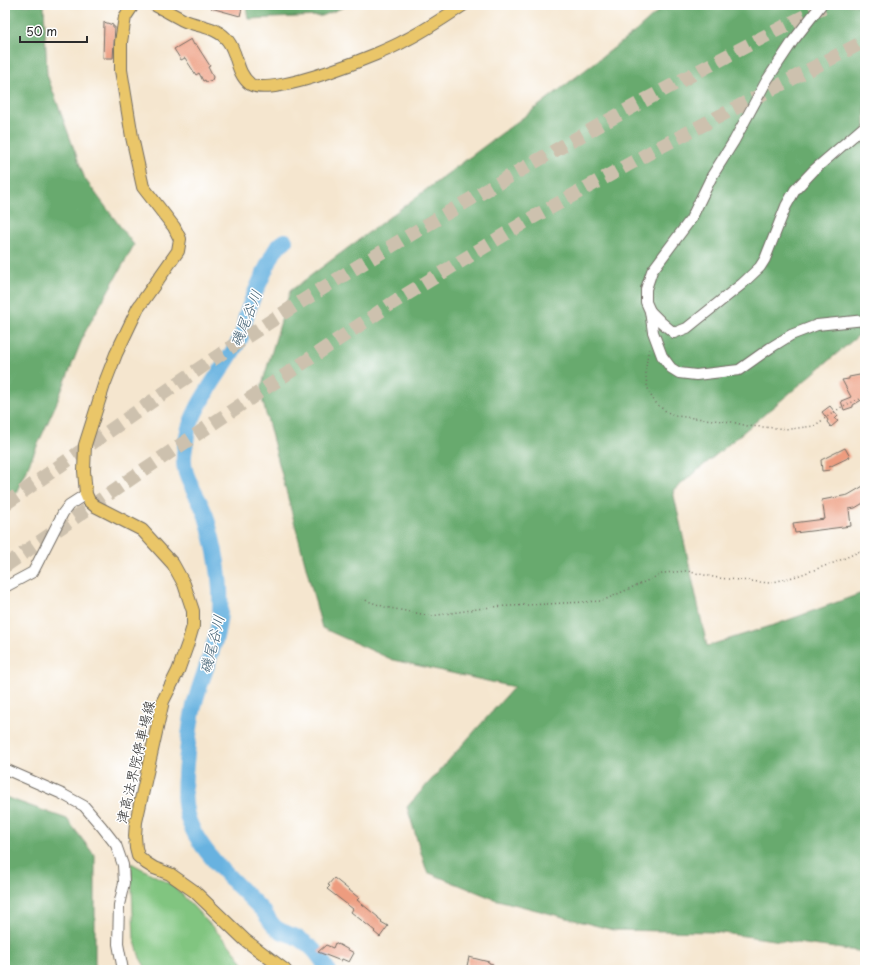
<svg xmlns="http://www.w3.org/2000/svg" width="870" height="975" font-family="'Playpen Sans','Klee One',sans-serif">
<style>
.green{fill:#81c580;stroke:#567856}
.forest{fill:#68aa6e;stroke:#4a6a4c}
.lines{fill:none;stroke-linecap:round;stroke-linejoin:round}
.river{stroke:#68b2e0;stroke-width:16}
.building{fill:#ed9c7f}
.highway-tunnel{stroke:#cdc1ae;stroke-width:14;stroke-dasharray:14 7;stroke-linecap:butt}
.minor-casing{stroke:#726c64;stroke-width:12}
.major-casing{stroke:#726c64;stroke-width:14}
.path{stroke:#726c64;stroke-width:1.5;stroke-dasharray:1 3;stroke-linecap:butt}
.minor{stroke:#fff;stroke-width:10}
.major{stroke:#eac669;stroke-width:12}
.labels{text-anchor:middle;dominant-baseline:central;stroke-width:3;stroke-linejoin:round;paint-order:stroke}
.street-label{font-size:14px;fill:#2b2b2b;stroke:#fff}
.water-label{font-size:15px;font-style:italic;fill:#436173;stroke:#fff}
</style>
<rect width="100%" height="100%" fill="#fff"/>
<filter id="ink" filterUnits="userSpaceOnUse"><feTurbulence type="fractalNoise" baseFrequency=".025" numOctaves="2"/><feDisplacementMap in="SourceGraphic" scale="8" xChannelSelector="R" yChannelSelector="G"/><feConvolveMatrix kernelMatrix="1 2 1 2 8 2 1 2 1" color-interpolation-filters="sRGB"/></filter>
<filter id="wash" filterUnits="userSpaceOnUse"><feTurbulence type="fractalNoise" baseFrequency=".012" numOctaves="4" result="noise"/><feDisplacementMap in="SourceGraphic" scale="16" xChannelSelector="R" yChannelSelector="G"/><feGaussianBlur stdDeviation="0.9" result="paint"/><feColorMatrix in="noise" values="0 0 0 0 0 0 0 0 0 0 0 0 0 0 0 0 0 1.4 0 .05"/><feComposite in="paint" operator="in"/></filter>
<g filter="url(#wash)">
<rect width="100%" height="100%" fill="#f5e6cf"/>
<polygon class="green" points="131,863 174,886 235,951 247,970 147,970 140,958 134,938"/>
<g class="forest">
<polygon points="5,5 44,5 47,75 85,179 134,245 85,332 57,402 10,506 5,510"/>
<polygon points="246,5 349,5 322,16 248,19"/>
<polygon points="665,5 865,5 865,330 673,491 707,646 777,624 865,592 865,952 714,932 613,930 494,899 427,872 407,807 514,687 393,660 322,628 260,391 290,291 529,113 636,31"/>
<polygon points="5,797 67,819 95,856 95,970 5,970"/>
</g>
<g class="lines">
<path class="river" d="M285,241L278,246L273,254C264,273 254,293 247,313C244,321 245,329 241,337C225,368 200,395 189,428C187,434 186,442 185,448C179,476 197,491 206,516C215,546 222,580 220,612C218,644 202,674 194,706C189,728 187,751 185,774C184,791 183,809 191,826C204,856 238,885 261,909C267,915 270,923 276,928C281,932 289,934 294,936C311,944 319,955 328,970"/>
</g>
<g id="blocks">
<g class="building">
<polygon points="212,5 229,5 242,8 240,16 211,8"/>
<polygon points="104,22 113,25 113,27 115,27 113,58 103,58"/>
<polygon points="191,39 194,45 196,44 210,66 208,67 213,77 212,80 206,82 205,80 203,81 199,73 196,75 185,58 181,60 174,49"/>
<polygon points="865,374 865,398 853,405 853,407 844,410 841,401 851,397 842,380 849,379 849,377"/>
<polygon points="830,406 838,416 835,419 838,421 831,427 827,422 828,420 822,412"/>
<polygon points="845,448 850,457 829,467 830,470 822,471 821,460"/>
<polygon points="865,485 865,502 855,508 849,509 851,526 795,533 793,523 825,519 822,500 848,495"/>
<polygon points="334,878 359,898 357,900 378,917 378,918 382,921 381,922 388,926 380,937 374,932 375,931 351,912 353,909 327,889 330,886 328,885"/>
<polygon points="335,943 338,945 338,944 354,953 349,962 342,959 341,961 318,952 326,945 333,948"/>
<polygon points="469,957 489,962 489,963 493,964 492,970 477,970 467,966"/>
</g>
</g>
</g>
<g filter="url(#ink)">
<use href="#blocks" fill-opacity="0" stroke="#726c64" stroke-width="1"/>
<g class="lines">
<g class="highway-tunnel">
<path d="M5,504C86,448 166,390 248,336C315,292 384,250 454,209C576,137 700,68 827,5"/>
<polyline points="5,566 145,469 394,302 530,219 660,147 865,41"/>
</g>
<defs>
<g id="minor">
<polyline points="821,5 793,41 767,80 734,141 712,176 691,219 652,271 646,289 646,302 650,311 653,332 662,356 671,368 679,373 696,375 739,370 770,348 791,335 817,325 865,320"/>
<polyline points="650,311 661,322 674,333 687,328 742,284 760,267 765,259 786,206 795,190 814,170 865,126"/>
<polyline points="5,587 33,572 63,513 69,505 86,494"/>
<polyline points="5,769 62,794 84,806 102,827 116,845 123,865 124,883 119,905 118,944 123,970"/>
</g>
<g id="major">
<polyline points="133,5 125,17 121,42 121,70 132,137 143,187 174,227 180,239 178,251 138,308 116,354 104,385 85,445 84,471 86,494 89,501 95,506 142,530 173,564 184,584 193,611 193,626 188,643 178,671 163,701 136,822 135,836 136,848 138,856 146,863 154,868 170,874 194,891 245,940 285,970"/>
<path d="M155,5C165,10 175,16 185,21C200,27 218,27 228,41C238,54 236,73 250,84C270,99 384,53 406,40C426,30 445,17 463,5"/>
</g>
</defs>
<use href="#minor" class="minor-casing"/>
<use href="#major" class="major-casing"/>
<g class="path">
<path d="M649,349C642,379 645,404 676,416L732,422L748,426L790,429L814,426L843,406L865,397"/>
<polyline points="362,599 385,607 431,616 491,607 602,601 664,573 686,571 718,578 770,583 797,576 836,562 865,549"/>
</g>
<use href="#minor" class="minor"/>
<use href="#major" class="major"/>
</g>
</g>
<g class="labels">
<g class="street-label">
<text transform="translate(135 762) rotate(-77)">津高法界院停車場線</text>
</g>
<g class="water-label">
<text transform="translate(245 318) rotate(-68)">磯尾谷川</text>
<text transform="translate(211 644) rotate(-76)">磯尾谷川</text>
</g>
</g>
<rect width="870" height="975" fill="none" stroke="#fff" stroke-width="20"/>
<path d="M20 36v6h67v-6" fill="none" stroke="#2b2b2b" stroke-width="2"/>
<text x="26" y="36" font-size="12" fill="#2b2b2b" stroke="#ffffff" stroke-width="3" paint-order="stroke">50 m</text>
</svg>
